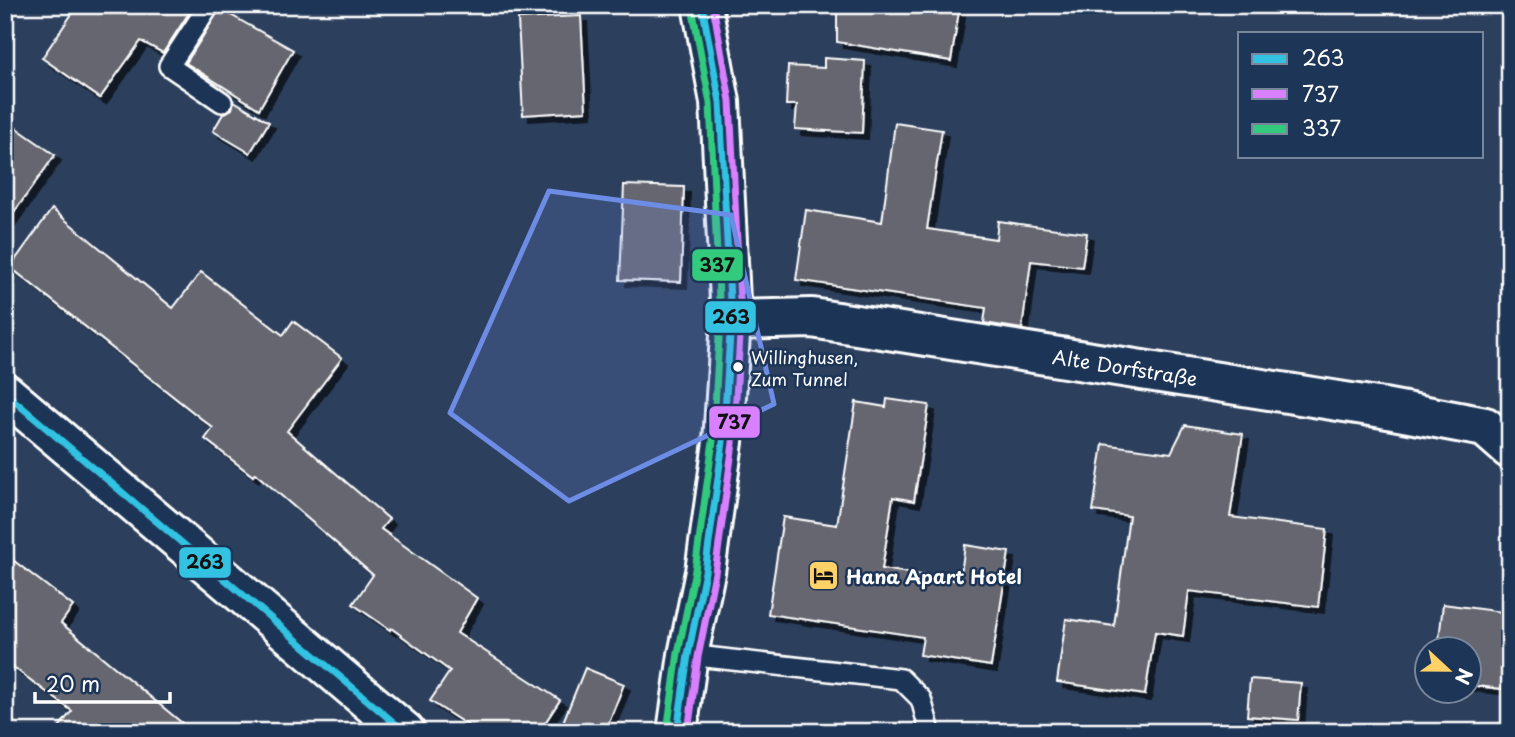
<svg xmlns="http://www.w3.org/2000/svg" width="1515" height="737" font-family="'Playpen Sans',sans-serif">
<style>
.building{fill:#666670;stroke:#fff;stroke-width:2;filter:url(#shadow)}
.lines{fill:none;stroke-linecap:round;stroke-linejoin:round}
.service-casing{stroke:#fff;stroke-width:24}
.minor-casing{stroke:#fff;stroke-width:44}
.tertiary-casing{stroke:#fff;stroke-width:44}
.service{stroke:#1d3557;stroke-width:19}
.minor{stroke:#1d3557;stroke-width:38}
.tertiary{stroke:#1d3557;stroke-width:38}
.bus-1-casing{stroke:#1d3557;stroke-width:12}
.bus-2-casing{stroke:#1d3557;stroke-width:12}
.bus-3-casing{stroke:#1d3557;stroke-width:12}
.bus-1{stroke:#33c2e2;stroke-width:7}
.bus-2{stroke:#d880ff;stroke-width:7}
.bus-3{stroke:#33ca7d;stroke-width:7}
.marked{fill:#6c8ce6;fill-opacity:0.2;stroke:#6c8ce6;stroke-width:5;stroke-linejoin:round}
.bus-dot{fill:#fff;stroke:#1d3557;stroke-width:2.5}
.labels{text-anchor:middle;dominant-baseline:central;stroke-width:5;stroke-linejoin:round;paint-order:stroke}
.bus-label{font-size:17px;fill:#fff;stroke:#1d3557;text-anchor:start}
.street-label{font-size:19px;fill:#fff;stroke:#1d3557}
.poi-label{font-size:19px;font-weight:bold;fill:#fff;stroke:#1d3557;text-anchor:start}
.line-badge{stroke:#1d3557;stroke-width:2.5}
.pale-badge-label{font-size:19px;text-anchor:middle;font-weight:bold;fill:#111}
</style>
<defs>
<filter id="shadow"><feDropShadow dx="6" dy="6" stdDeviation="0" flood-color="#0009"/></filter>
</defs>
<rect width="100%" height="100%" fill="#2c3f5c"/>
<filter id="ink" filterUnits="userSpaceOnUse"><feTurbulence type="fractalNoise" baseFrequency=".0143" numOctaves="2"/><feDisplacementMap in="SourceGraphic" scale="14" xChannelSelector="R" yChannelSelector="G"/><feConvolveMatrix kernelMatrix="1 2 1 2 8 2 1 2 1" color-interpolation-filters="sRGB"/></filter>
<g filter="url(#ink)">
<g class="building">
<polygon points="78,5 194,5 163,53 141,41 100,98 42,58"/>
<polygon points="837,5 960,5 951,61 837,42"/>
<polygon points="220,9 293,50 259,109 186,63"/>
<polygon points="581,16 586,111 523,115 518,19"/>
<polygon points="824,58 865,61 862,133 795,129 797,105 786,105 788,66 824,68"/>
<polygon points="234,101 269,122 250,153 213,131 223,114 232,109"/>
<polygon points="5,120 55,155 5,225"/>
<polygon points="895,123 942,130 927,229 996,239 998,221 1087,233 1082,267 1031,261 1022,329 984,323 986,308 796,280 806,210 882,222"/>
<polygon points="624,185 684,187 681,282 620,280"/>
<polygon points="52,209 173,308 201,272 283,335 293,321 342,358 287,431 389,519 381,529 477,598 457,633 560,700 539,732 478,732 430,701 450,671 391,628 390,630 353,604 373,575 255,473 253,476 205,439 213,428 10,267"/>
<polygon points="887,399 929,405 914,501 893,497 882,569 960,581 965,545 1009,552 991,666 920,655 923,637 768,614 783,517 837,525 856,402 886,407"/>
<polygon points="1185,425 1243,434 1230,517 1327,529 1318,607 1189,591 1183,636 1155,632 1145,695 1057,682 1066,619 1114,626 1129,516 1093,511 1103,444 1171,453"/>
<polygon points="5,554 73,606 61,623 193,732 55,732 72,711 5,661"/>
<polygon points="1443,604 1510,613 1510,690 1469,685 1469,649 1438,649"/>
<polygon points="585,668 624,684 605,732 587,732 563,722"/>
<polygon points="1250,679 1301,683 1298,720 1247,716"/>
</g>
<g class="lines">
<defs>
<g id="service">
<polyline points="209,5 169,66 222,102"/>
<polyline points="688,655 901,679 921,699 930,732"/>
</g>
<g id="minor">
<polyline points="731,320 812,318 1383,408 1485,427 1510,449"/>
<polyline points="5,393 405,732"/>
</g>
<polyline id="tertiary" points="677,732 688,655 705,572 723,442 731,320 720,102 702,5"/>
</defs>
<use href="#service" class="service-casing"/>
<use href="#minor" class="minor-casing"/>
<use href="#tertiary" class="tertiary-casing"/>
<use href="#service" class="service"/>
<use href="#minor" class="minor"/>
<use href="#tertiary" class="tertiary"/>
<defs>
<g id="bus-1">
<polyline points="5,393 405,732"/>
<polyline points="677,732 688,655 705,572 723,442 731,320 720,102 702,5"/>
</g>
<polyline id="bus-2" points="688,732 698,657 715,573 733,443 741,321 730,101 713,5"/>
<polyline id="bus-3" points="667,731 678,653 695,570 713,441 720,320 710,103 692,7"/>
</defs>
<use href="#bus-1" class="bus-1-casing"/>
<use href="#bus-2" class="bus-2-casing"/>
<use href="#bus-3" class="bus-3-casing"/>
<use href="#bus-1" class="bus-1"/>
<use href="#bus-2" class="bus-2"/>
<use href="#bus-3" class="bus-3"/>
</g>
</g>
<path class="marked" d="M549,191L731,215L774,404L569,501L450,413Z"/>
<defs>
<symbol id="hotel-square" viewBox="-11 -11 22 22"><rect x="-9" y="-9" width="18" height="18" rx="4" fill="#ffd166" stroke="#1d3557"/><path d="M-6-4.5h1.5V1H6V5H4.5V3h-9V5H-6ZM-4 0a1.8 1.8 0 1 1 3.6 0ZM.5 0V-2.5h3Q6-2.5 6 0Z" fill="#111"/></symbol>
</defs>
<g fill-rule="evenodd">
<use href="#hotel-square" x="806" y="558" width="35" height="35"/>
</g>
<circle class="bus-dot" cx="738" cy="367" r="6"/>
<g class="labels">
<g class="bus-label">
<text x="751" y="357">Willinghusen,<tspan x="751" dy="22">Zum Tunnel</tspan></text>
</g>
<g class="street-label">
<text transform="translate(1125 367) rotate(9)">Alte Dorfstraße</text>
</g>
<g class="poi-label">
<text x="846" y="576">Hana Apart Hotel</text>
</g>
</g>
<g class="line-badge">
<rect x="691" y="248" width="53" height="34" rx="7" fill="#33ca7d"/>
<rect x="704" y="300" width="53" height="34" rx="7" fill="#33c2e2"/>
<rect x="708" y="405" width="53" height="34" rx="7" fill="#d880ff"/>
<rect x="178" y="546" width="54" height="33" rx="7" fill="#33c2e2"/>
</g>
<g class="pale-badge-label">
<text x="717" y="272">337</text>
<text x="731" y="324">263</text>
<text x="734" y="429">737</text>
<text x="205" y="569">263</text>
</g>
<rect width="1515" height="737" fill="none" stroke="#1d3557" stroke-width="28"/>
<rect x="14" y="14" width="1487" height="709" fill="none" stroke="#fff" stroke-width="2.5" filter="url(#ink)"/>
<rect x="1238" y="32" width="245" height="126" fill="#1d3557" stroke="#77869a" stroke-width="2"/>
<rect x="1252" y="54" width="35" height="10" fill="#33c2e2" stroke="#77869a" stroke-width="2"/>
<text x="1302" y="66" font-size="21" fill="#ffffff">263</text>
<rect x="1252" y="89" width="35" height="10" fill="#d880ff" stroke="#77869a" stroke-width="2"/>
<text x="1302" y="102" font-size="21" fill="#ffffff">737</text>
<rect x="1252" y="124" width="35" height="10" fill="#33ca7d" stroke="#77869a" stroke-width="2"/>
<text x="1302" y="136" font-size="21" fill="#ffffff">337</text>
<g transform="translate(1448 670) rotate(112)"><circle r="33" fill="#1d3557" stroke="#77869a" stroke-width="2"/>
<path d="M0-5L12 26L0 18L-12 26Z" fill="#ffd166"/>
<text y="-10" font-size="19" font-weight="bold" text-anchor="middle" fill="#ffffff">N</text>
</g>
<path d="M35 692v10h135v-10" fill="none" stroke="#ffffff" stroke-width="3.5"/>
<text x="46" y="692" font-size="21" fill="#ffffff" stroke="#1d3557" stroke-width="5" paint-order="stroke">20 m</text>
</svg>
